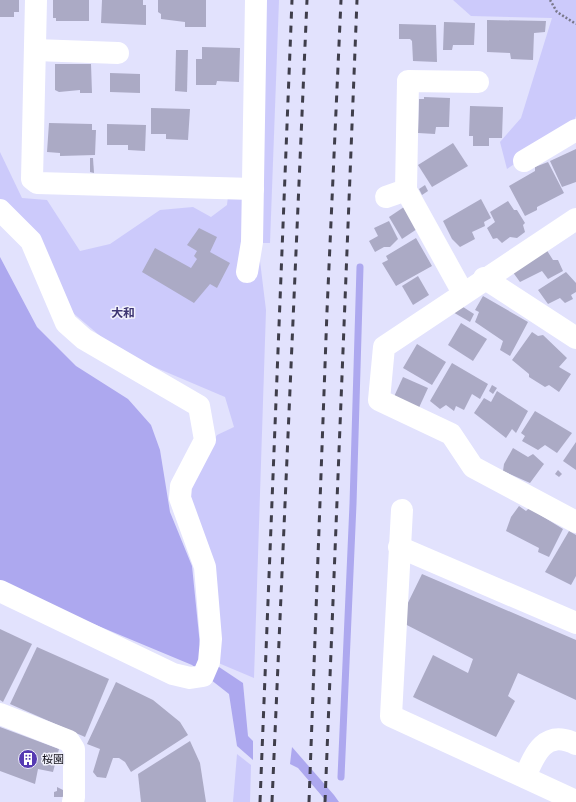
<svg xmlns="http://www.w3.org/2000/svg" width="576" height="802" font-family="Inter,'Noto Sans JP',sans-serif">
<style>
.green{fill:#cccafb}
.water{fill:#ada8ef}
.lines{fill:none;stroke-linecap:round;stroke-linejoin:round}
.stream{stroke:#ada8ef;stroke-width:7}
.building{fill:#abaac5}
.path{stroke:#79788a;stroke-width:2.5;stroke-dasharray:2 2;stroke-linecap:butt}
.minor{stroke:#fff;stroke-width:22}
.rail{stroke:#3f3e4b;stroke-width:3;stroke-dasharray:7 7;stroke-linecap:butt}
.labels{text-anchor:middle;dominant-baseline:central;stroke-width:3;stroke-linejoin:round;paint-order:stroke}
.poi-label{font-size:11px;fill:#14131c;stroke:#f1f1fc;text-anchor:start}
.neighbourhood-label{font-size:12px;font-weight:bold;fill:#3f3773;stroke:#f1f1fc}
</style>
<rect width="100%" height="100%" fill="#e2e2fd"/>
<g class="green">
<polygon points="264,0 279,0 270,243 259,243"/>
<polygon points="453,0 576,0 576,116 572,125 507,169 500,142 521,118 552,18 471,16"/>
<polygon points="0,152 22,198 47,200 80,251 110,244 160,210 193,207 211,217 227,205 228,196 245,197 259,253 266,310 254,678 216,662 186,489 217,435 234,427 225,397 119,352 72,312 0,202"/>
<polygon points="237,754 251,765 250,802 233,802"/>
</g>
<g class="water">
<polygon points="0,257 37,327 76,366 128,399 151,425 160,450 170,512 192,566 201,655 243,683 248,736 253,741 253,760 237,746 229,694 192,665 36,600 0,580"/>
<polygon points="292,747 334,795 339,802 327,802 298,768 290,764"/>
</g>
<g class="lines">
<polyline class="stream" points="341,777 353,504 360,267"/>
</g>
<g class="building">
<polygon points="0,0 19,0 19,12 14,12 14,17 0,17"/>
<polygon points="53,0 89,0 89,21 56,21 56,18 53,18"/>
<polygon points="102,0 143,0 143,5 146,5 146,25 101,23"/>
<polygon points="158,0 206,0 206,27 185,27 185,22 161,19 161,14 158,12"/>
<polygon points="487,20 546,21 545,32 534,33 533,60 511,59 510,53 487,52"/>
<polygon points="444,22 475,23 474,45 453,45 452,50 443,50"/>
<polygon points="399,24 436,25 437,62 413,61 412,41 410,39 399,39"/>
<polygon points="202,47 240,48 239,82 217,81 216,85 196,85 196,59 202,59"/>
<polygon points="176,50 188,50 187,92 175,91"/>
<polygon points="55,64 91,64 92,93 80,93 80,90 59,92 55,90"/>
<polygon points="110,73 140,74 140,93 110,92"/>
<polygon points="424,97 450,98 449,127 436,127 435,134 418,133 419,99 424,99"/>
<polygon points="470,106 503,107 502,138 489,138 489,146 473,146 473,136 469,136"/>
<polygon points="151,108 190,109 188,140 166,139 166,134 151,134"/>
<polygon points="49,123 92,124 92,130 96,130 95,155 60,156 60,153 47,152"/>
<polygon points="107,124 146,125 145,151 128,150 128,145 107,145"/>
<polygon points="453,143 468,166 432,187 418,165"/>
<polygon points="576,149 576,182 562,187 550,161"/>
<polygon points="90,158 93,158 94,173 90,172"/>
<polygon points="548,162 564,193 537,207 537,210 525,216 509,186 535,171 535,167"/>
<polygon points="425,185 428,191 422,195 419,189"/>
<polygon points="481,199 491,218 484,222 485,226 472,232 475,239 460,247 452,239 443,221"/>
<polygon points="508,201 514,210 517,210 525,223 523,225 525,232 517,238 510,237 502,243 497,238 493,239 487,228 495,222 490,212"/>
<polygon points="404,207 417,229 402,239 389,217"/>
<polygon points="389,221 398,239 390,247 384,247 375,252 369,241 378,236 374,228"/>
<polygon points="199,228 217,237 210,252 230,263 217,288 210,284 194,303 142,272 155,248 191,268 197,259 194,256 197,251 187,245"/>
<polygon points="416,238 432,266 396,286 382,263 388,260 386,256"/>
<polygon points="546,249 553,260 558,260 563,271 548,279 542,271 520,282 512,271"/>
<polygon points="566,272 576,283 576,292 571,295 573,299 565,303 560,298 548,304 538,290"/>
<polygon points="418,276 429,295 413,305 402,286"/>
<polygon points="483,296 528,322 510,356 500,350 503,341 475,322 479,312 475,310"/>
<polygon points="460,305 474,314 470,322 451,311"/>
<polygon points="461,323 487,339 473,361 448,345"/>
<polygon points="532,332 538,336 543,335 567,358 559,367 571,374 559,392 549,385 545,387 529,377 529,374 512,360"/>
<polygon points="417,344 446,362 432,385 403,368"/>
<polygon points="452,363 488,384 480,399 472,394 464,410 456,406 454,411 446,405 440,409 430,401"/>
<polygon points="403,377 428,388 417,412 392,401"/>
<polygon points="492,385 497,388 493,394 489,391"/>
<polygon points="497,391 528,411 516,433 512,429 506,438 474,413 484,398 491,402"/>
<polygon points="535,411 572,433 557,453 545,445 538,450 522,441 525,436 521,433"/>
<polygon points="576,442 576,470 563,461"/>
<polygon points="513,448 528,457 533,454 544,464 530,483 503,471 504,464"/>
<polygon points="558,470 562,474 559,477 555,474"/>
<polygon points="519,506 526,511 529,508 563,529 549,557 538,552 539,548 506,531 511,517"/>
<polygon points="569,531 576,535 576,576 571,585 545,572"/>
<polygon points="422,574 576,640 576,700 518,673 508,696 515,701 496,737 413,697 433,655 468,673 473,659 399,621"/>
<polygon points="0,629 32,644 3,702 0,700"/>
<polygon points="37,647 109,679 85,737 10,704"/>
<polygon points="116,682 153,700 180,722 188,735 131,772 125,762 119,758 113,758 106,778 97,777 93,772 100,749 87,744"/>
<polygon points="0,727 59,749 53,772 38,769 35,784 0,771"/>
<polygon points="190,741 200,763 206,802 141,802 138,774"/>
<polygon points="57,787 63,790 63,797 54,797 54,792 57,791"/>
</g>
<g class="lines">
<polyline class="path" points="550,0 557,12 576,24"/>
<g class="minor">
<polyline points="36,0 32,179 37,183 253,189"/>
<polyline points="35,50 118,53"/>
<polyline points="524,161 576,130"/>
<polyline points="386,197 406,190"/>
<polyline points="0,210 31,241 66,323 84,339 199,406 205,440 181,486 180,498 205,567 211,639 209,662 203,676 190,678 173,674 0,591"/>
<polyline points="576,219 384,347 379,400 451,434 473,467 576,522"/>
<polyline points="247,272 252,242 256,0"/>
<polyline points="484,278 576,338"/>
<polyline points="463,293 406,190 408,81 478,82"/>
<polyline points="402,510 391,716 576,801"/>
<polyline points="399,547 576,623"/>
<polyline points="0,714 69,741 74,749 74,797 73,802"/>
<path d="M525,777C535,753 545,729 576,744"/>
</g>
<g class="rail">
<polyline points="260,802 292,0"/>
<polyline points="272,802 307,0"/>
<polyline points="309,802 327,311 341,0"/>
<polyline points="325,802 357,0"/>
</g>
</g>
<defs>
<symbol id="building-disc" viewBox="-11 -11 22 22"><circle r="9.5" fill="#553ab2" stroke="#f1f1fc"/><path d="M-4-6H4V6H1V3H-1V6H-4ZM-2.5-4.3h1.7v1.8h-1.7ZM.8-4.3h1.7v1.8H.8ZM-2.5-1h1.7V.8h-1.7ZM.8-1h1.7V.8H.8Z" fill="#fff"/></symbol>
</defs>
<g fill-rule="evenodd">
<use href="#building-disc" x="17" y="748" width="22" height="22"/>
</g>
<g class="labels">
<g class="poi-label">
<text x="42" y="759">桜園</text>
</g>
<g class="neighbourhood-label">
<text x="123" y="312">大和</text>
</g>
</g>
</svg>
